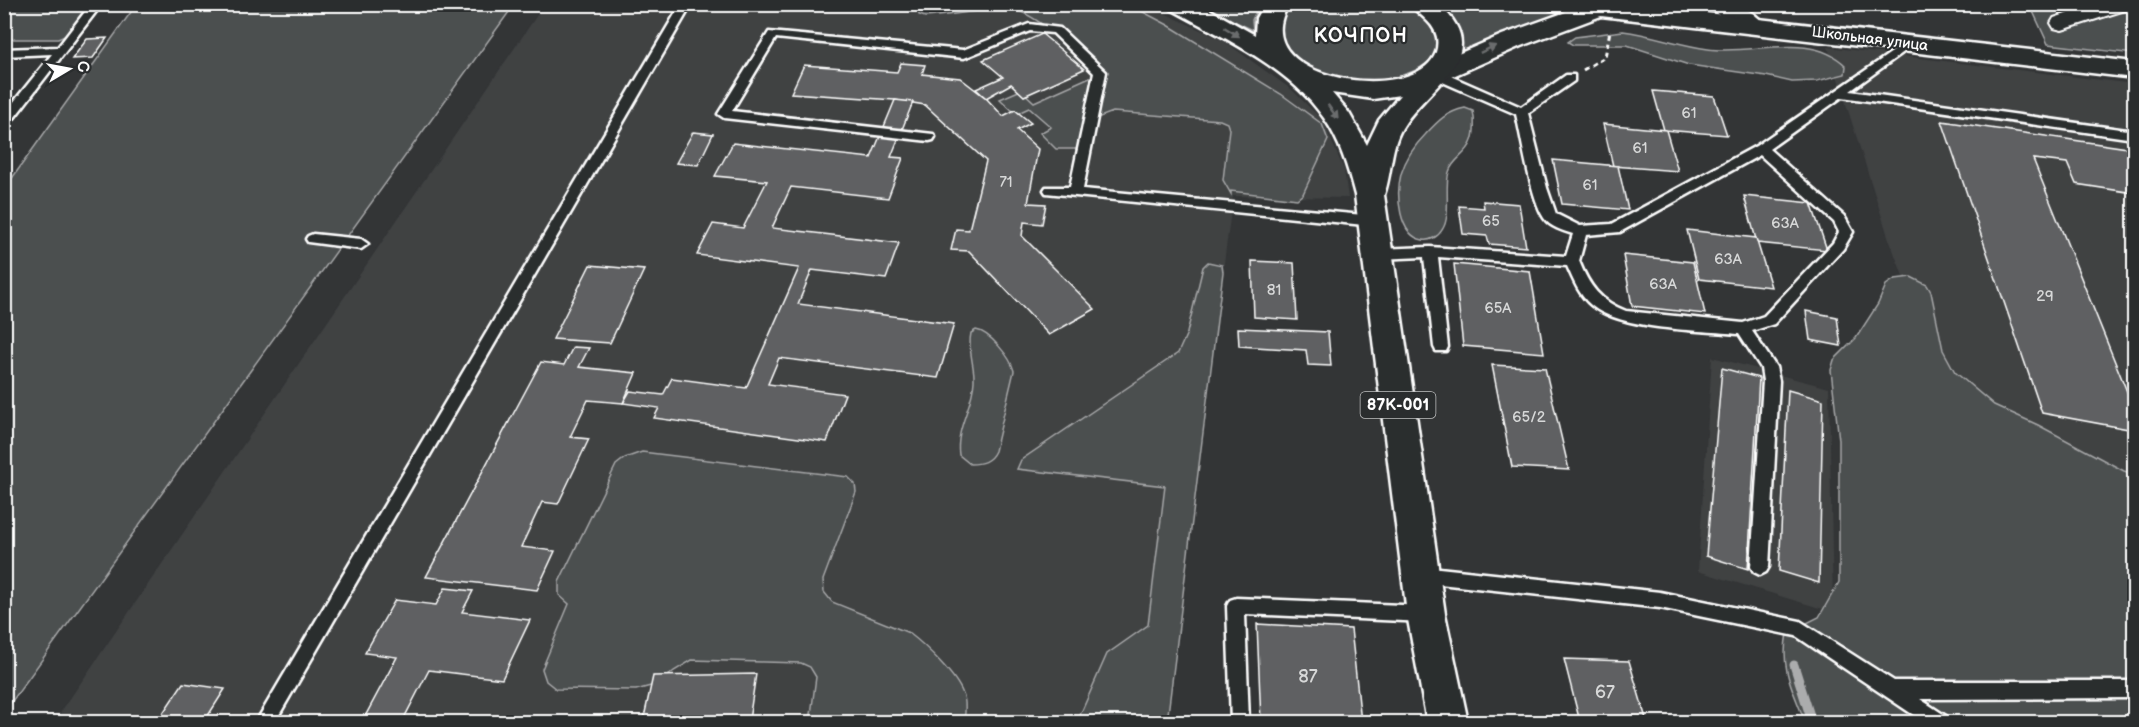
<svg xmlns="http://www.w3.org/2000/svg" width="2139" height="727" font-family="'Balsamiq Sans',sans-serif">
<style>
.built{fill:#404243}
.green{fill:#4c4f50;stroke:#a6a7a8;stroke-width:1.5}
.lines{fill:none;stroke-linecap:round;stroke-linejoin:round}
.stream{stroke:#abacad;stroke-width:9}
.building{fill:#5f6162;stroke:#fff;stroke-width:1.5}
.service-casing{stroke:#fff;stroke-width:5}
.minor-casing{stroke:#fff;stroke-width:4}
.tertiary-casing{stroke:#fff;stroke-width:5}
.secondary-casing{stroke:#fff;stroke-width:5}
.primary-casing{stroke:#fff;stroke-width:5}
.path{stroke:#fff;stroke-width:3;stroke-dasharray:5 4;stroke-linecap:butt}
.service{fill:#2a2d2e;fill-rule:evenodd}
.minor{fill:#2a2d2e;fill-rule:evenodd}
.tertiary{fill:#2a2d2e;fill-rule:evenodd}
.secondary{fill:#2a2d2e;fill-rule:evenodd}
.primary{fill:#2a2d2e;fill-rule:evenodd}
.oneway{fill:#6a6c6d}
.labels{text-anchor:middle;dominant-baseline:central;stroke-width:4.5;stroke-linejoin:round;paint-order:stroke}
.far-street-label{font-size:15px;fill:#fff;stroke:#2a2d2e}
.number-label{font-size:15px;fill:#d7d8d8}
.shield{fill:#2a2d2e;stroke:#bfc0c0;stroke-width:1.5}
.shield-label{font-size:16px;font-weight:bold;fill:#fff}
.near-number-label{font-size:18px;fill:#d7d8d8}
.far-district-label{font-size:20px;font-weight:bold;letter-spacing:1.5px;fill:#fff;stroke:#2a2d2e}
</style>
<rect width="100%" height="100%" fill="#333536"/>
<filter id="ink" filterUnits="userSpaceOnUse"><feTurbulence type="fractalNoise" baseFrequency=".0167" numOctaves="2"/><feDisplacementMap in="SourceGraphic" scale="12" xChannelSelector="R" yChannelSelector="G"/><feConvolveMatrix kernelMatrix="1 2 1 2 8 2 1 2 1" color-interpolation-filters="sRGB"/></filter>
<g filter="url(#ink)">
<g class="built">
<polygon points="544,5 1147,5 1224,41 1292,90 1323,121 1344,170 1348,198 1233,196 1162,722 54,722"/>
<polygon points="1828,47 2134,84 2134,722 2072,722 1889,239"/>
<polygon points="1712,357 1829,388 1833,612 1698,571"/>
</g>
<g class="green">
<path d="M918,4L1130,5L1168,25L1281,94L1322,124L1328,140L1303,194L1297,199L1231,191V194L1223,180L1229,129L1227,123L1220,120L1113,112L1097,118L1083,149H1056L1040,133L1051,127L1029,108L1016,114L1000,99L1021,90L1034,102L1101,72C1082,57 1036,13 1014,10C985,7 954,16 925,17L919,15Z"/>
<polygon points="1524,4 1580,11 1455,59 1430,5"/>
<polygon points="4,5 91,5 67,35 58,39 5,39"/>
<polygon points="136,5 514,5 5,711 5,188"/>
<polygon points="1199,5 1259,5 1252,20 1253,30"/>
<path d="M1293,5H1405C1499,64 1358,110 1294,57C1287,51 1284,42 1279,34L1285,12Z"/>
<polygon points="2030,5 2134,5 2134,54 2048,44"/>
<path d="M1623,31C1653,35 1679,45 1708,49C1752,56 1810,30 1846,66L1845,74L1817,81L1792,82L1766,76L1689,65L1627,45H1573L1568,42L1575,37Z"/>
<path d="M1465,108L1473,111C1475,120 1475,135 1471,143C1467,154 1452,160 1449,172C1444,186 1452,216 1442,230C1438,237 1430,241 1423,240C1398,236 1396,194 1401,174C1406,158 1414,146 1425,135C1438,121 1446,112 1465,108Z"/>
<polygon points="1208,262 1222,265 1223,272 1167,722 1077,722 1107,654 1148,625 1165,486 1017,469 1021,460 1178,353 1187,333 1203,267"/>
<path d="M1911,277L1927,285L1931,292L1943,350L1955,372L1994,405L2038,425L2124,471L2134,474V722H1805C1793,689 1780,670 1787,633L1819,617L1839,582V440L1831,370L1834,360L1856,338L1878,304L1886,285L1895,279Z"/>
<path d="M976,330C990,332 1011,358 1014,371L995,451C990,462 981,464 970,464L959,455C955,429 973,406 974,381C975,365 967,350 971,333Z"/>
<path d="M642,452L848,477L855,484L856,492L823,580L824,592L832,602L909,633C926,646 956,675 963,694C967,702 965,714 964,722H810L816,677L810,667L801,663L692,660L674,671L658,684L636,690L556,689L546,681L542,669L569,604L559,595V582L616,465L625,458Z"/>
</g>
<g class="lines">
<polyline class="stream" points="1794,665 1812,722"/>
</g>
<g class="building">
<polygon points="1042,34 1084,69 1024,96 1011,84 986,98 976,89 1003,77 983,60"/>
<polygon points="107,38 93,58 72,59 87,39"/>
<polygon points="901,63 925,65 922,74 960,78 986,98 1003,116 1015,110 1031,123 1017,130 1038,149 1028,203 1046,204 1042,224 1024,222 1022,236 1095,309 1049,335 969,251 951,250 956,229 969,230 986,161 925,105 895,100 791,93 804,65 897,72"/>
<polygon points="1653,91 1714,96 1727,135 1664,130"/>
<polygon points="895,100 913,102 891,157 903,158 888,198 791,187 772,228 899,243 886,279 812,270 798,304 954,324 938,378 779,358 768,384 845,394 827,442 654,418 659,408 623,403 630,391 663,395 672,378 746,388 799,268 697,255 713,224 743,228 767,181 715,176 733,143 871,158"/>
<polygon points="1942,121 2134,149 2134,193 2076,184 2067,163 2033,159 2130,399 2134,399 2134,430 2042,413"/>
<polygon points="1603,124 1666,130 1678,171 1613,166"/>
<polygon points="693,132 713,134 698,165 676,163"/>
<polygon points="1553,160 1618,166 1628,210 1562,204"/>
<polygon points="1744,196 1811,203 1827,250 1757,243"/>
<polygon points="1483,201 1519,204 1526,247 1489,244 1487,236 1463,234 1459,206 1484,208"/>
<polygon points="1687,230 1756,238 1771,287 1699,279"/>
<polygon points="1623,255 1693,262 1705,314 1632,306"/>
<polygon points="1252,261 1294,263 1297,320 1254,317"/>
<polygon points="1454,264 1530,271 1544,353 1463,346"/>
<polygon points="590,265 644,270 610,343 553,339"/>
<polygon points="1806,311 1837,317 1841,346 1810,340"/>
<polygon points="1238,328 1328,332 1331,366 1308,365 1306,350 1239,346"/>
<polygon points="573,347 589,348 579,367 636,373 623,403 588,400 570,437 589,439 558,504 542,502 521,547 555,551 537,590 426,577 541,362 564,365"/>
<polygon points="1492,365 1545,368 1569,470 1512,467"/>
<polygon points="1722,368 1759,378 1748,569 1706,556"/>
<polygon points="1788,390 1823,400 1819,583 1779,571"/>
<polygon points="445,588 473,591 462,612 530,620 502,679 429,670 402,722 362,722 397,657 365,653 395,600 436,605"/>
<polygon points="1257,624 1351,629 1361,722 1261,722"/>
<polygon points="1564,659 1629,661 1647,722 1580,722"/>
<polygon points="756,674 749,720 643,722 653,676"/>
<polygon points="183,683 225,689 204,722 157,722"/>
</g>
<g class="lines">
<defs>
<g id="service">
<polygon points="91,4 102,4 8,126 4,127 4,114 52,54 4,56 4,49 58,47"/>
<polygon points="681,4 692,4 275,722 256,722"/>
<polygon points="1029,24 1060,28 1106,72 1083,189 1374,216 1381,221 1374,226 1046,193 1044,190 1046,187 1070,187 1094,73 1053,33 1030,31 964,58 776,38 732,111 933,134 935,137 933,140 929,141 724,118 718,114 769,32 963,50"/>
<path d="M1908,41L1914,44L1912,46L1850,91L2134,131V139L1842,97L1769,149L1844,216L1853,232L1843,249L1774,324L1752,331L1776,367L1779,381L1769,567L1766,572L1760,575L1754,572L1751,567L1763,381L1761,368L1739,334C1700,330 1620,330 1591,305C1579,295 1573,279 1567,266L1438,257L1448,347L1446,351H1436L1434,347L1424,257L1378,259L1371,254L1378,249L1430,247L1566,256L1573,234C1563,231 1550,227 1544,218C1531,199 1522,139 1516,114L1431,77V71H1439L1521,107L1566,75H1574V81L1528,113L1547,188L1556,214L1580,226L1612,224L1756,146ZM1760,155L1834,222L1839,232L1833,243L1764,316L1743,323L1626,311C1600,301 1589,286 1579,261L1586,235L1620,232Z"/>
<polygon points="313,234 361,239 368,244 361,249 308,242 306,239 308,236"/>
<polygon points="1421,566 1660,592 1800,621 1894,681 2134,681 2134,698 1920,699 1946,716 1948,722 1924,722 1796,636 1660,608 1421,582 1415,579 1412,574 1415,569"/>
<polygon points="1236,598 1426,606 1432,608 1435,614 1432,620 1426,622 1245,614 1249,722 1231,722 1227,606 1230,600"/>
</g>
<polygon id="minor" points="2096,4 2131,4 2128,9 2062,30 2054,28 2051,23 2054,18"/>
<path id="tertiary" d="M1709,4C1731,4 1750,5 1764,25L1760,30C1743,35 1719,19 1709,4Z"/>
<polygon id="secondary" points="1547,4 1628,4 2134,62 2134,78 1601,16 1521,46 1444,80 1435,82 1426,80 1422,74 1426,68 1502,35 1566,12 1550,9"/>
<path id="primary" d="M1168,4H1200L1255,35L1256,18L1264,4H1289C1237,88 1449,110 1437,37C1434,22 1419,16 1411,4H1438C1497,56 1427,85 1402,128C1390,148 1392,173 1384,195L1445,614L1468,722H1427L1407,614L1355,195C1348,168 1340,141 1324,118C1288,66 1225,39 1171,9ZM1332,93L1373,99L1400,95L1379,120L1367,145L1349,113Z"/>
</defs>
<use href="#service" class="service-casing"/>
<use href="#minor" class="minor-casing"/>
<use href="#tertiary" class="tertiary-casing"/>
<use href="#secondary" class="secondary-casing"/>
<use href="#primary" class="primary-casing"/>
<polyline class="path" points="1583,70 1605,57 1610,31"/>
<use href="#service" class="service"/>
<use href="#minor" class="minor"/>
<use href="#tertiary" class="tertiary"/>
<use href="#secondary" class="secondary"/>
<use href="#primary" class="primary"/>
</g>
<defs><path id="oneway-solid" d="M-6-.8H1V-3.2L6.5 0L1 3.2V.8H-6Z" transform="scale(1.5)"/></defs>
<g class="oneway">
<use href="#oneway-solid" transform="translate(1232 32) rotate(32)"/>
<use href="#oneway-solid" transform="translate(1488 49) rotate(-25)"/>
<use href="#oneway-solid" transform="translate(1333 112) rotate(54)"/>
</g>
</g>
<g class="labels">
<g class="far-street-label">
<text transform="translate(1870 39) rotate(7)">Школьная улица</text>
</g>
<g class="number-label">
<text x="1689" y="113">61</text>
<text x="1640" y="148">61</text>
<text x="1006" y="182">71</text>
<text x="1590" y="185">61</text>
<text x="1491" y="221">65</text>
<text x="1785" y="223">63А</text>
<text x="1728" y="259">63А</text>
<text x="1663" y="284">63А</text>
<text x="1274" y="290">81</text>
<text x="2045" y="296">29</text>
<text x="1498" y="308">65А</text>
<text x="1529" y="417">65/2</text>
</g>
<rect class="shield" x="1360.5" y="392" width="75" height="26" rx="4.5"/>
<g class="shield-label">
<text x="1398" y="405">87К-001</text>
</g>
<g class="near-number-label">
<text x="1308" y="676">87</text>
<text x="1605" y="692">67</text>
</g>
<g class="far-district-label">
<text x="1361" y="36">КОЧПОН</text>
</g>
</g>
<rect width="2139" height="727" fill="none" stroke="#2a2d2e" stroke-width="24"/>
<rect x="12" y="12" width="2115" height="703" fill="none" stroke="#fff" stroke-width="2" filter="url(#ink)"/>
<g transform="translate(69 69) rotate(80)" stroke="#2a2d2e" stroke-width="4.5" paint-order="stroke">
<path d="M0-4.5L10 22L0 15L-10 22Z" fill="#ffffff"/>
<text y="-9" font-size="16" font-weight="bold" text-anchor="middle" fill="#ffffff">С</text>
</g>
</svg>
